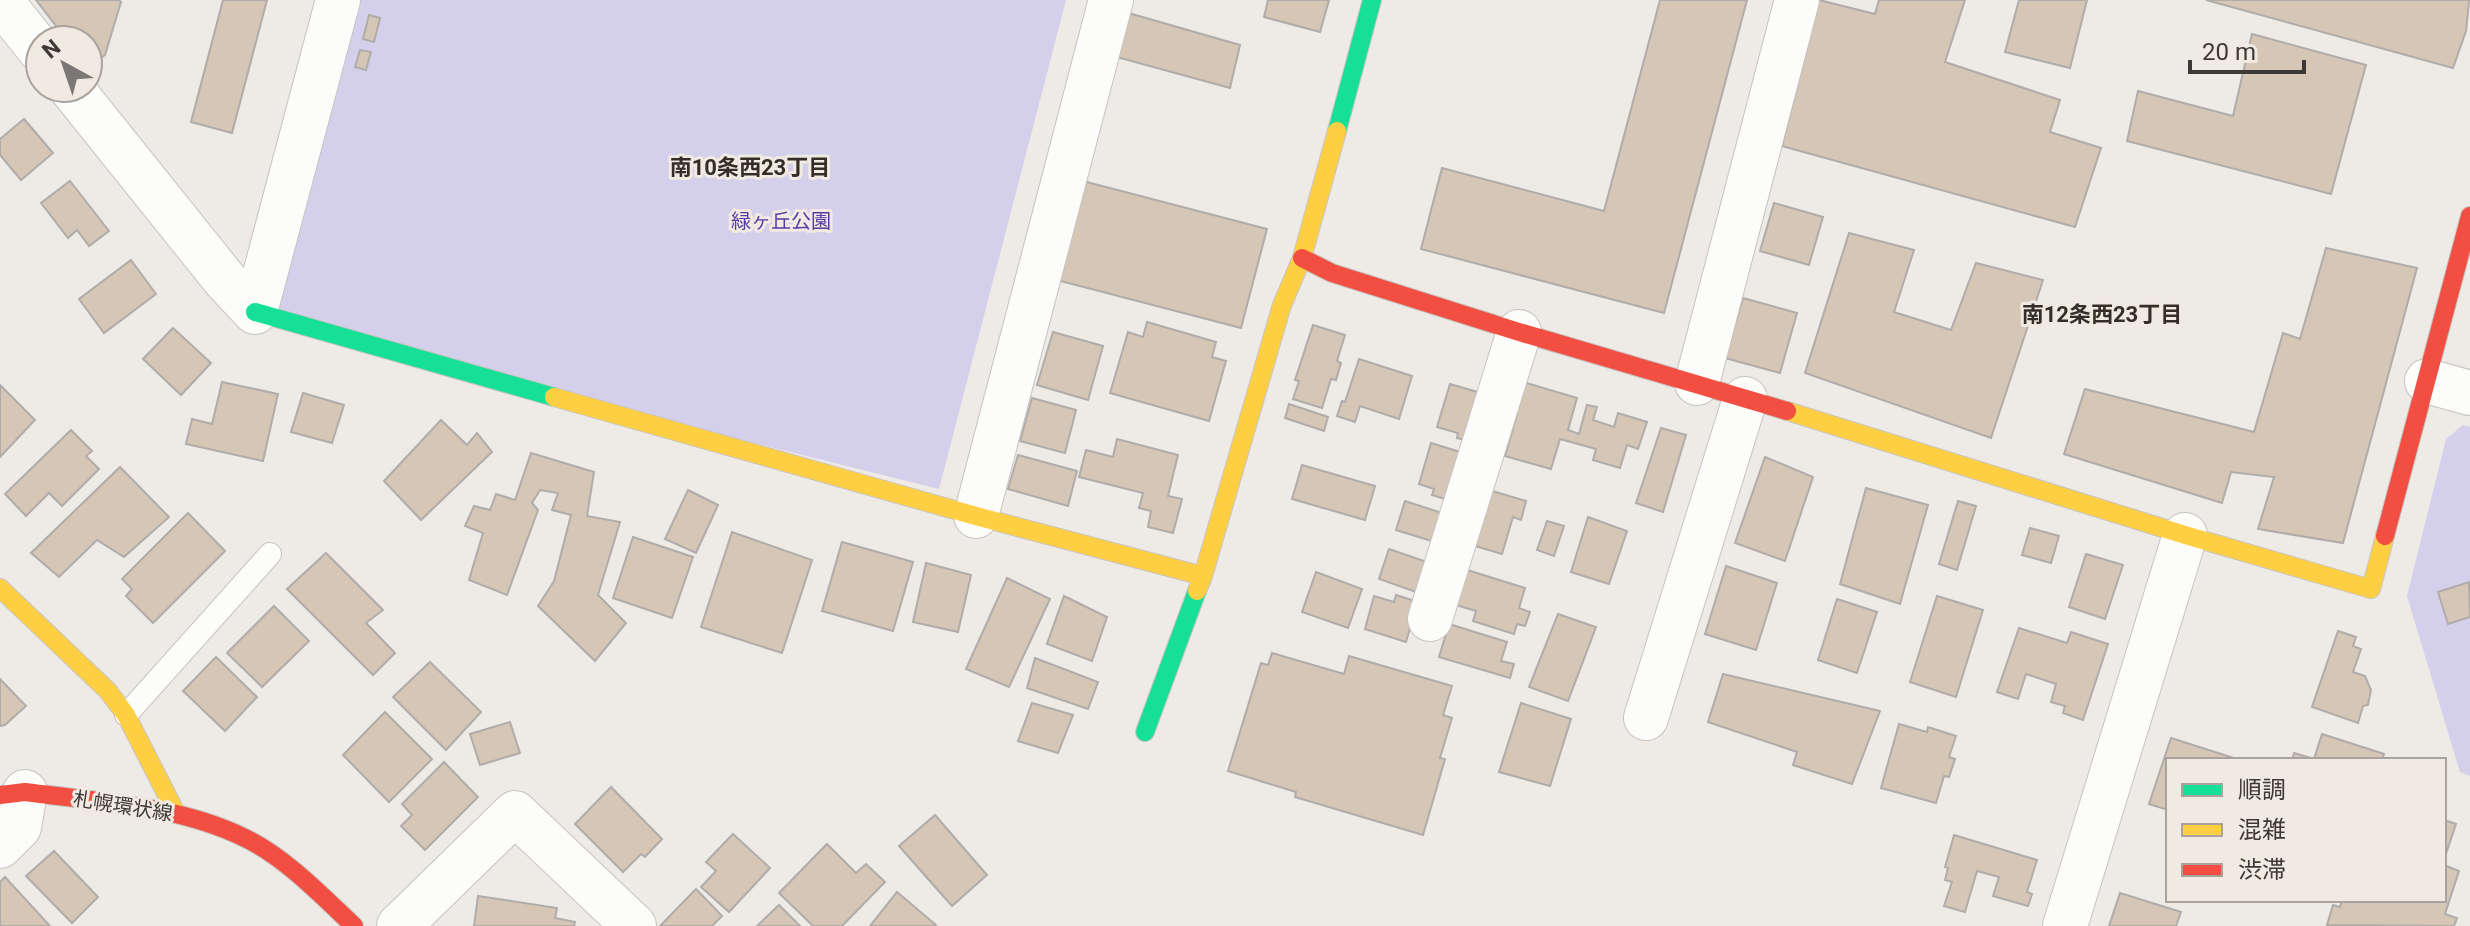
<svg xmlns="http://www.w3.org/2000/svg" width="2470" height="926" font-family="Roboto,'Noto Sans JP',sans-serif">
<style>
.green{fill:#d4d0ec}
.building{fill:#d6c6b5;stroke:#b0acaa;stroke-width:2}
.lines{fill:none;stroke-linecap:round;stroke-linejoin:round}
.lane-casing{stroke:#c6c4c1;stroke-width:24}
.street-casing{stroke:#c6c4c1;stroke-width:46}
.fast-casing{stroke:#c6c4c1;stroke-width:20}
.slow-casing{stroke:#c6c4c1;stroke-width:20}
.jam-casing{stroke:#c6c4c1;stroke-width:20}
.lane{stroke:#fcfcfb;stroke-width:22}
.street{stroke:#fcfcfb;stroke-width:44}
.fast{stroke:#16e098;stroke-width:18}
.slow{stroke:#ffcf43;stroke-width:18}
.jam{stroke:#f24e42;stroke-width:18}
.labels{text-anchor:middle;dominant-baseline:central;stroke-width:6;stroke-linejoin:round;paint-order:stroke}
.park-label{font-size:20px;fill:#533ea6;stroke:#f1eae3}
.street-label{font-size:20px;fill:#3c3936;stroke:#f1eae3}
.neighbourhood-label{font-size:22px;font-weight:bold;fill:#342e29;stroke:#f1eae3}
</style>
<rect width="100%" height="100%" fill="#eeeae6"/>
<g class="green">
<polygon points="340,0 1066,0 939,489 289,327 268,292"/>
<polygon points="2463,425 2470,427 2470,776 2460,772 2407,596 2446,439"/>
</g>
<g class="building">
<polygon points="36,0 119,0 121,2 105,55 89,67 88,40 67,40"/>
<polygon points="223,0 267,0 232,133 191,122"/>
<polygon points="1268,0 1329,0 1320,32 1264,17"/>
<polygon points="1660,0 1747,0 1664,313 1421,249 1442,168 1604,211"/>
<polygon points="1819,0 1875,14 1879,0 1965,0 1945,62 2060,100 2050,132 2101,148 2075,227 1782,146"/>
<polygon points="2019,0 2087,0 2070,68 2005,52"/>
<polygon points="2206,0 2469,0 2469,1 2466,31 2453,68"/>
<polygon points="1118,10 1240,45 1230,88 1106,54"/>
<polygon points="369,15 380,18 374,42 363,39"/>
<polygon points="2252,34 2366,65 2331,194 2127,141 2138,91 2233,116"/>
<polygon points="360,50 371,52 366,70 355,67"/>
<polygon points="24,119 53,153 21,180 0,155 0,139"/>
<polygon points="1079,180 1267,229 1241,328 1053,279"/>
<polygon points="70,181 109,231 89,246 77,230 68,238 41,203"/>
<polygon points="1774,203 1823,217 1809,265 1760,251"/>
<polygon points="1849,233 1914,250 1894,312 1951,330 1976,263 2043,280 1991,438 1805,373"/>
<polygon points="2326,248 2417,268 2343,543 2258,529 2274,477 2231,472 2222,503 2064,454 2085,389 2254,432 2283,333 2300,339"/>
<polygon points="131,260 156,294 104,333 79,299"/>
<polygon points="1743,298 1797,313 1780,373 1725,358"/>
<polygon points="1147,322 1216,342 1212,357 1226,361 1209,421 1110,393 1128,332 1143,337"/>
<polygon points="1313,325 1345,335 1337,361 1341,363 1336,380 1331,379 1322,408 1293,399 1299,381 1295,380"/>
<polygon points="173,328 211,363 181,395 143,359"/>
<polygon points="1053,332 1103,346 1088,400 1037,385"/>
<polygon points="1359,359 1412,376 1399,419 1360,406 1355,422 1337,416 1342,401 1345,402"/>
<polygon points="222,382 278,394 263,461 186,444 192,419 212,424"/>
<polygon points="1523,382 1577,398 1568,430 1579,434 1587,405 1597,407 1593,420 1614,427 1618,413 1647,422 1638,449 1627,445 1620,468 1593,460 1596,449 1560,439 1551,469 1505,456 1517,414 1514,413"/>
<polygon points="1450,384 1481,393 1468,441 1457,438 1458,433 1437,427"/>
<polygon points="0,385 35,420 0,457"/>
<polygon points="303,393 344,405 332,443 291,432"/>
<polygon points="1032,398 1076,410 1065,453 1020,441"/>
<polygon points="1289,404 1328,417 1324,431 1285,418"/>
<polygon points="441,420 467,445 477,433 492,452 421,520 384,481"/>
<polygon points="1661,428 1686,435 1663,512 1636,503"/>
<polygon points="71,430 92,451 86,456 99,469 62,506 49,493 26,516 5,494"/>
<polygon points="1117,439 1178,455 1168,496 1182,499 1173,533 1148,527 1151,511 1139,508 1143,493 1079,477 1086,450 1113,457"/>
<polygon points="1431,443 1460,452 1445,499 1432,495 1434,489 1419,484"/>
<polygon points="531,453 594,472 587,516 620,522 598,595 626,623 595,661 538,606 554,581 571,515 552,510 558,493 540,490 532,503 538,510 507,595 469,580 483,533 465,526 474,506 490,510 496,494 515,500"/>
<polygon points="1018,455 1077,471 1068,506 1008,489"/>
<polygon points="1765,457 1813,477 1785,561 1735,543"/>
<polygon points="1302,465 1375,486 1365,520 1292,499"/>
<polygon points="120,467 169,517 124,557 97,540 59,577 31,553"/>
<polygon points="1866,488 1928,505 1900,604 1840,584"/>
<polygon points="688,490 718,505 696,553 665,539"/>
<polygon points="1489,490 1526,501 1521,520 1513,517 1502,554 1472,545"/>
<polygon points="1405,501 1445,514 1435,542 1396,530"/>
<polygon points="1958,501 1976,506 1957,570 1939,564"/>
<polygon points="188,513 225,551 153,623 126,596 132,589 122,579"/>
<polygon points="1588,517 1627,531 1609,584 1571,572"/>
<polygon points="1547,521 1564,526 1554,556 1537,550"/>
<polygon points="2030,528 2059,536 2051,563 2022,555"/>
<polygon points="732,532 812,560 782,653 701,627"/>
<polygon points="633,537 693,557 672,618 613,598"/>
<polygon points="842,542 913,562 893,631 822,611"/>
<polygon points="1389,549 1430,563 1419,593 1379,579"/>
<polygon points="326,553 383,610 366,623 395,653 373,675 287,589"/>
<polygon points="2086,554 2123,565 2105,619 2069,607"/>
<polygon points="926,563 971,575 958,632 913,622"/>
<polygon points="1726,566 1777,583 1756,650 1705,634"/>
<polygon points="1464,569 1525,588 1519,608 1530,612 1525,626 1517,624 1514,634 1473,621 1476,611 1453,604"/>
<polygon points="1316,572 1362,589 1348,628 1302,612"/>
<polygon points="1007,578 1050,599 1009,687 966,669"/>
<polygon points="2469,582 2470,617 2448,624 2438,592"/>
<polygon points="1396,595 1418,602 1406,642 1365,629 1374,596 1394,602"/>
<polygon points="1064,596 1107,617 1092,661 1047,644"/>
<polygon points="1937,596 1983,610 1956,697 1910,682"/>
<polygon points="1837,599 1877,612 1857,673 1818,660"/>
<polygon points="274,606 309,641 262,687 227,653"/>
<polygon points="1558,614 1596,627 1568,701 1529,687"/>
<polygon points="1449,624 1507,642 1501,661 1514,664 1510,678 1439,657"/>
<polygon points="2019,628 2067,643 2071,632 2108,644 2083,720 2063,713 2065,706 2051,702 2056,684 2026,674 2018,699 1997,692"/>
<polygon points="2338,631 2356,637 2353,646 2361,649 2353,672 2365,676 2371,690 2368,705 2363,706 2358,723 2312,707"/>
<polygon points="1272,653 1344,674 1349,656 1452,686 1443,715 1452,718 1440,758 1445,759 1423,835 1295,797 1296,792 1228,771 1261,663 1268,665"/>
<polygon points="216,657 257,697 225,731 183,691"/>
<polygon points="1035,658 1098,682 1088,709 1027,688"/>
<polygon points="430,662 481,712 446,750 393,697"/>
<polygon points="1723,674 1880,711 1852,784 1793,765 1797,752 1708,722"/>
<polygon points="0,679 26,706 5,725 0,726"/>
<polygon points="1032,703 1073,715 1058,753 1018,741"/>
<polygon points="1521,703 1571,719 1550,786 1499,772"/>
<polygon points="385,712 432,759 389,802 343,755"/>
<polygon points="510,722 520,753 480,765 470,734"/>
<polygon points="1899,724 1927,732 1928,727 1956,736 1949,757 1955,759 1949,777 1944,776 1936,803 1881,788"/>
<polygon points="2322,734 2384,754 2382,760 2292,760 2294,753 2314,759"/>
<polygon points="2171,738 2240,760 2168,760 2168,810 2149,804"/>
<polygon points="444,762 478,797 425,850 401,826 412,815 402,804"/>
<polygon points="611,787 662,839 645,857 641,854 623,872 575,824"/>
<polygon points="935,815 987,875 952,906 899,846"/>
<polygon points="2444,820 2456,824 2444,860"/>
<polygon points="733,834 770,868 729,912 701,887 716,871 706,862"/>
<polygon points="1954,835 2037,860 2027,892 2032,894 2028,906 1993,896 1999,877 1977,871 1965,912 1944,906 1952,882 1945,880 1948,868 1945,867"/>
<polygon points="827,844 856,873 866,864 885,882 842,926 813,926 779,893"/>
<polygon points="54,851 98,897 72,923 26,876"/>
<polygon points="2444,865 2459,871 2445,914 2457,918 2454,926 2327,925 2333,905 2340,907 2342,900 2444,900"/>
<polygon points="5,877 50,926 0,926 0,882"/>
<polygon points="696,889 722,916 712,926 660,926"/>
<polygon points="897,892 936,925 935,926 870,926"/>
<polygon points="2120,893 2181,912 2176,926 2109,926"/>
<polygon points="478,896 557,908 555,918 575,922 574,926 474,926"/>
<polygon points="779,905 800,926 757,926"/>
</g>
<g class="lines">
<defs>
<polyline id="lane" points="126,715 270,554"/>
<g id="street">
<polyline points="0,0 40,50"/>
<polyline points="71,88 225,280 255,312 338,0"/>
<polyline points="2427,381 2470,393"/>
<polyline points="1697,383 1797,0"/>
<polyline points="976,516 1111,0"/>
<polyline points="1430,619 1519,332"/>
<polyline points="1646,718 1745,399"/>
<polyline points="0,846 19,827 25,792"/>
<polyline points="399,926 515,813 634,926"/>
<polyline points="2065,926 2185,535"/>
</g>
<g id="fast">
<polyline points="1337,131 1372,0"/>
<polyline points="255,312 554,397"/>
<polyline points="1145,732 1197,591"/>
</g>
<g id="slow">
<polyline points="554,397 976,516 1203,576 1197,591"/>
<polyline points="1787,411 2185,535 2371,589 2385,536"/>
<polyline points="1203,576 1282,305 1302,258 1337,131"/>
<polyline points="0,588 108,691 126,715 176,813"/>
</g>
<g id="jam">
<polyline points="1302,258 1332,273 1519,332 1787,411"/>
<polyline points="2385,536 2470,216"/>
<path d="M0,795L25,792C98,802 178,805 245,838C286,858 321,895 354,926"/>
</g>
</defs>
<use href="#lane" class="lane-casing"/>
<use href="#street" class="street-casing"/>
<use href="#fast" class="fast-casing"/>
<use href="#slow" class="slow-casing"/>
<use href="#jam" class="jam-casing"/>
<use href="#lane" class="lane"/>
<use href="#street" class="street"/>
<use href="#fast" class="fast"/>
<use href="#slow" class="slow"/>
<use href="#jam" class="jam"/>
</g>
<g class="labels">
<g class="park-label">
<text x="781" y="221">緑ヶ丘公園</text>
</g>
<g class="street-label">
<text transform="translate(123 806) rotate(9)">札幌環状線</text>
</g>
<g class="neighbourhood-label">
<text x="750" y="167">南10条西23丁目</text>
<text x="2102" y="314">南12条西23丁目</text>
</g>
</g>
<rect x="2166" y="758" width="280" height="144" fill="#f1eae3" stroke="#a9a39e" stroke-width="2"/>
<rect x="2182" y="784" width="40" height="12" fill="#16e098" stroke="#a9a39e" stroke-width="2"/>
<text x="2238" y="798" font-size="24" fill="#3c3936">順調</text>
<rect x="2182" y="824" width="40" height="12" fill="#ffcf43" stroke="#a9a39e" stroke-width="2"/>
<text x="2238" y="838" font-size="24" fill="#3c3936">混雑</text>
<rect x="2182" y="864" width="40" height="12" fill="#f24e42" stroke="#a9a39e" stroke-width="2"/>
<text x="2238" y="878" font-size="24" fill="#3c3936">渋滞</text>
<g transform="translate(64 64) rotate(320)"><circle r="38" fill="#f1eae3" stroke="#a9a39e" stroke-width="2"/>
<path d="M0-6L14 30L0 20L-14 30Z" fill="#7a7774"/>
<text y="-12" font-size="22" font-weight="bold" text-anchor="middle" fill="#3c3936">N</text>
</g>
<path d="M2190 60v12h114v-12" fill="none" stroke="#3c3936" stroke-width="4"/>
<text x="2202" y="60" font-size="24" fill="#3c3936" stroke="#f1eae3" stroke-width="6" paint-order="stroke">20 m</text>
</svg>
